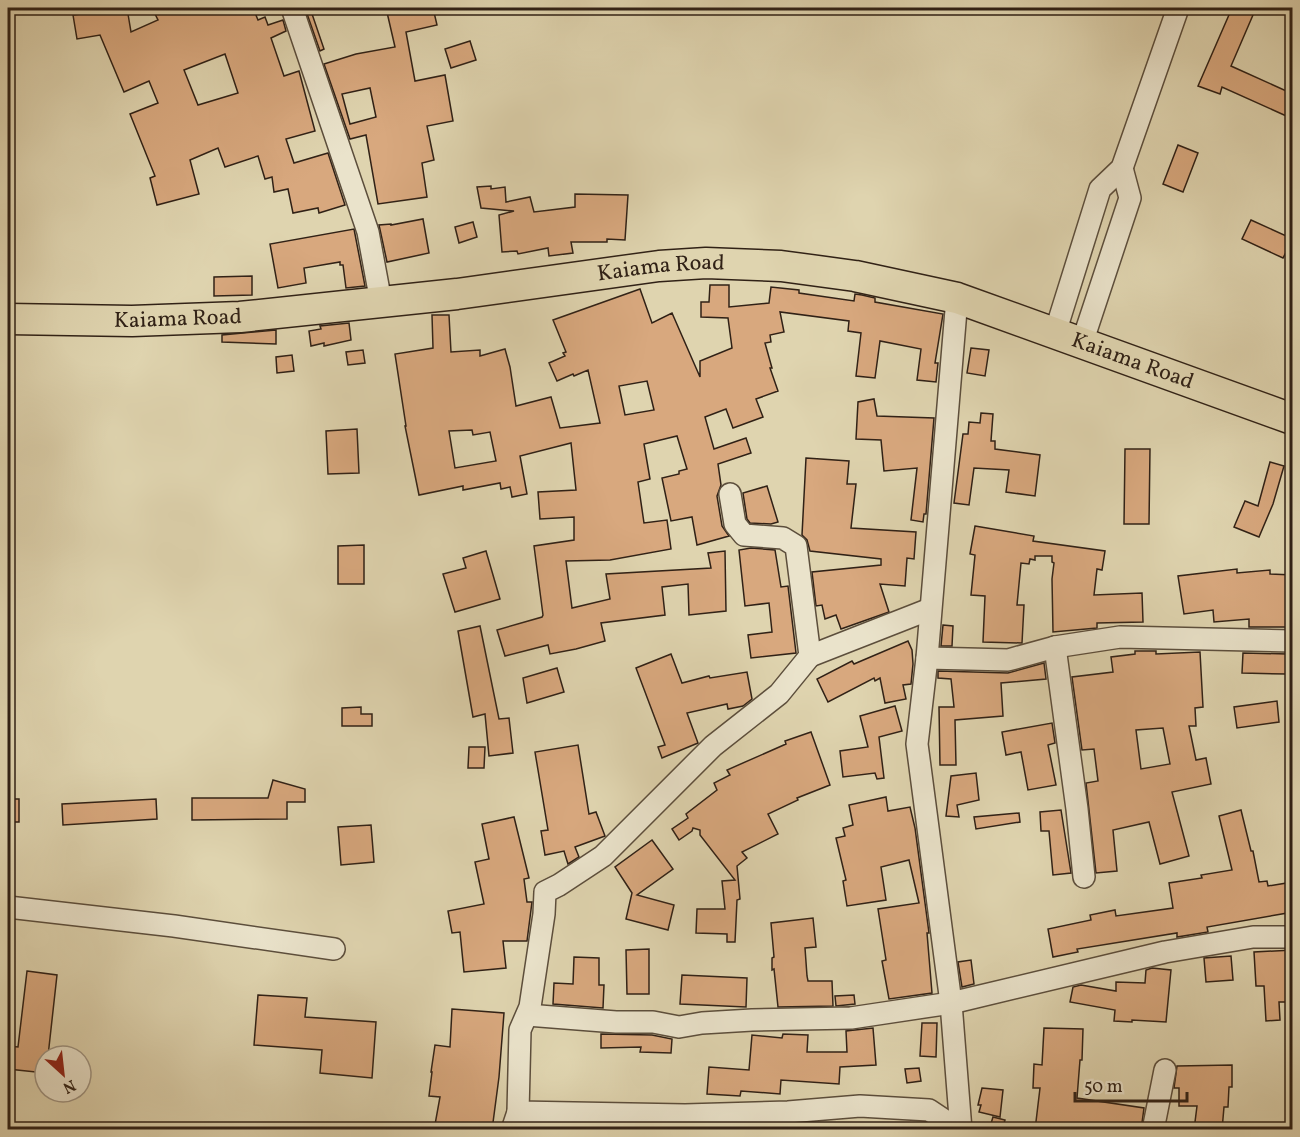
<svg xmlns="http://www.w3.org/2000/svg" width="1300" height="1137" font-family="Vollkorn,serif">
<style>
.building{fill:#d8a87e;stroke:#302116;stroke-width:1.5;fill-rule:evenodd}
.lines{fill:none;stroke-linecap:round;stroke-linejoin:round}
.minor-casing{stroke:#5c4e3c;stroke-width:24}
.highway-casing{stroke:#302116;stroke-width:33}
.minor{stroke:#eae3cb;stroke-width:21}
.highway{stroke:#dfd4af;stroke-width:30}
.labels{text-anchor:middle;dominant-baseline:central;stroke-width:4.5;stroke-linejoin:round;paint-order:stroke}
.street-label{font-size:22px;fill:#302116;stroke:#eae3cb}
</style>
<rect width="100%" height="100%" fill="#dfd4af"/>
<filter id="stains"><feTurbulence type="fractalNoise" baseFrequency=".00333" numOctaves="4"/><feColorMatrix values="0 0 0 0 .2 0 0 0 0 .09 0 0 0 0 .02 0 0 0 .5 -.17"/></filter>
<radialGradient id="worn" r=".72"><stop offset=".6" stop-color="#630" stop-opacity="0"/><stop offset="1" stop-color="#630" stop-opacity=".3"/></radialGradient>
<g class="building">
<path d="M127,8L131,32L158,20L152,8H253L258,20L265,17L268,25L283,20L286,31L271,38L284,76L299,71L315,131L286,139L294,163L328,153L345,205L319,213L318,208L293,213L288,189L274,192L272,177L265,179L258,156L225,167L218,148L190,160L199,194L157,205L150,178L155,176L130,114L158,103L149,81L124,92L100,35L77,39L73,15ZM225,54L238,93L198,105L184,70Z"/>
<polygon points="305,8 310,8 324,49 320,51"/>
<path d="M386,8H408L409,10L433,8L437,25L406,32L415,81L445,75L453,121L427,126L434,160L422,163L427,197L378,204L366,135L350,139L324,64L356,54L395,47ZM370,88L376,117L350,124L342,94Z"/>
<polygon points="1232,8 1256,8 1231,66 1293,94 1293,119 1222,87 1220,94 1198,86"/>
<polygon points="470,41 476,60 451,68 445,49"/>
<polygon points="1178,145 1198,153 1183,192 1163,184"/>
<polygon points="491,186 491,189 505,187 506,202 530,197 534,212 575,207 575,194 628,195 625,240 607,239 607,242 571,242 573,253 549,256 548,248 518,254 517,251 502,252 499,215 514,211 481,208 477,187"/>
<polygon points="423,219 429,253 387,262 379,225 391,224 391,225"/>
<polygon points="1251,220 1293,239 1283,258 1242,239"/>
<polygon points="473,222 477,237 459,243 455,227"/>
<polygon points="354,229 365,286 346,288 343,265 340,265 340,262 304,268 306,283 278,288 270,244"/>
<polygon points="252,276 252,295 214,296 214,277"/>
<path d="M710,285H729V307L769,303L771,287L799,290V293L854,301L855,294L862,295L875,298V302L943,314L935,363H938L936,382L917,380L921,349L880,341L875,378L856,376L861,333L848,331L849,321L780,312L784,332L770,335L771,342L765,343L772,368H770L778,391L756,399L763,417L733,428L726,409L705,417L714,449L746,438L751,453L718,464L721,485L717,496L722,526L729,536L697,545L692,517L671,521L662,478L679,474V471L687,469L677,436L644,444L650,479L638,482L644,523L667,520L671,549L610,560L566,561L572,608L610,599L606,574L711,568L708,553L725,551L726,611L689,615L688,584L662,587L665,615L601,623L605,641L576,649L550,654L548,645L505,656L497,630L542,617L543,615L534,546L574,540V517L540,519L538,492L576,490L571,443L520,456L527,494L512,497L510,487L501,489L500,483L463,490V486L419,495L405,426H406L395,354L433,348L432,315H449L451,352L480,350V356L505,349L510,367L516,406L551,397L560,428L600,423L588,370L574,376L573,374L557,381L549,363L565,356L563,353L566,352L553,320L640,289L652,323L672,313L700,377V361L732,348L728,318L701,317V302H709ZM647,381L654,410L625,415L619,386ZM472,430L473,435L490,432L496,461L455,468L449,431Z"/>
<polygon points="349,323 351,340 324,346 324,343 311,346 309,331 321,329 320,326"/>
<polygon points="276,330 276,344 222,342 222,335"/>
<polygon points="971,348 989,350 985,376 967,373"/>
<polygon points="363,350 365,363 348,365 346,352"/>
<polygon points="292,355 294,371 277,373 276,357"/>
<polygon points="874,399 877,416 934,418 926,514 924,514 923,522 911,520 917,468 884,471 881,440 856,439 858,402"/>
<polygon points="981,413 993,414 991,441 995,441 995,449 1040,455 1035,496 1006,492 1009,470 974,468 969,505 954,503 963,434 968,434 969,422 980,423"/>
<polygon points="357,429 359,473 328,474 326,431"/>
<polygon points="1125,449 1150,449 1149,524 1124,524"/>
<polygon points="806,458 849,461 847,484 856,484 851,528 916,532 914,559 907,558 905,586 880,584 889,612 841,629 836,615 825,619 822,605 816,606 812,572 881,565 881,559 810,551 807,540 802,535"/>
<polygon points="1270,462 1284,466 1273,504 1259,537 1234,527 1245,501 1258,506"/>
<polygon points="767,486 778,522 771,524 750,523 747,519 743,493"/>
<polygon points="975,526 1034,536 1033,541 1105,551 1102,570 1097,569 1094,595 1142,593 1143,622 1097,623 1097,628 1053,632 1052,579 1054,563 1052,562 1052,556 1035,556 1035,560 1030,559 1029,564 1021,563 1017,605 1024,605 1022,643 983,642 985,596 971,595 975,555 970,554"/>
<polygon points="364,545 364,584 338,584 338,546"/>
<polygon points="751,548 775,550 781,587 788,586 796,653 751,658 748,635 772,632 769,603 745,606 739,550"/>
<polygon points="486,551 500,599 455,612 443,574 466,568 463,558"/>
<polygon points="1237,569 1237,573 1270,570 1270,574 1293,575 1293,627 1249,627 1249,619 1214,622 1213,610 1184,614 1178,576"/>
<polygon points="943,625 953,626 952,646 941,646"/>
<polygon points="480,626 499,719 509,718 513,753 489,756 485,714 473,717 458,631"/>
<polygon points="908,641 912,650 913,664 911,684 903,685 906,699 885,703 880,678 875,681 874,678 828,702 817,679 852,661 854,664"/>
<path d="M1135,651H1156V654L1200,652L1203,707L1195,708L1196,726H1189L1196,760L1206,758L1211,784L1172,792L1189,856L1160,864L1149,822L1113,830L1117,871L1096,873L1086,783L1098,781L1094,749L1082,750L1072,677L1113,672L1111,657L1135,654ZM1163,728L1170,764L1141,769L1136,730Z"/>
<polygon points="1243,653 1287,654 1286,674 1242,673"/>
<polygon points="671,654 682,683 709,676 710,678 747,672 752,699 743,706 728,709 727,704 687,713 698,743 662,758 658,747 665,745 636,668"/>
<polygon points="1044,663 1046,679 1001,683 1003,716 955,720 956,765 940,765 939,707 954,707 951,679 938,678 938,671 1008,673"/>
<polygon points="557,668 564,692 527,703 523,678"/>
<polygon points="1277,701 1279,722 1237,728 1234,707"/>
<polygon points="895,706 902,731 879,737 884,778 877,779 875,773 843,777 840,751 868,747 860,716"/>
<polygon points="361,707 361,714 372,714 372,726 342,726 342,708"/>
<polygon points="1052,723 1055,743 1048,745 1056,785 1028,790 1021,752 1006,755 1002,732"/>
<polygon points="811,732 830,785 797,798 798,800 768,814 778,834 742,852 747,858 737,866 740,899 737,900 735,942 727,942 727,934 696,933 697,909 725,909 722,881 735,880 700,835 700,830 693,828 692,831 679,840 672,829 688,818 686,814 717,790 714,783 730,775 727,770 786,744 785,741"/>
<polygon points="578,745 589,814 596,812 605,836 575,847 579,857 568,864 564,851 545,855 541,831 548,830 535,752"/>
<polygon points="469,747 485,747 484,768 468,768"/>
<polygon points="976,773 979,800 957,805 959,817 946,816 951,776"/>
<polygon points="273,780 305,789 305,802 287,802 287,819 192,820 192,798 268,798"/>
<polygon points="886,797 888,811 910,807 915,828 929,933 927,933 932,993 889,999 882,961 886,960 878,909 919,903 909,860 881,867 886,900 847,906 843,881 846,880 836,838 845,836 843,828 853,825 849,805"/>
<rect x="8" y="799" width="11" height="23"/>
<polygon points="156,799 157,819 63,825 62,804"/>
<polygon points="1061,810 1071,873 1053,875 1049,831 1041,831 1040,812"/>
<polygon points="1241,810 1251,851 1253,851 1259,882 1267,881 1268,886 1293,882 1293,912 1207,927 1208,932 1177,937 1177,933 1077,949 1078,952 1053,957 1048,929 1091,920 1090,915 1115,910 1116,916 1173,908 1169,883 1202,878 1201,875 1232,870 1219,816"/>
<polygon points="1019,813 1020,822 976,829 974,817"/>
<polygon points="514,817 529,878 524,879 527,902 532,902 527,941 503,941 506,968 464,972 460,932 452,933 448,911 484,904 475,862 489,859 482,824"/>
<polygon points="371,825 374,862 341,865 338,827"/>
<polygon points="652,840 673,869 637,895 674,905 668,930 626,919 632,893 615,867"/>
<polygon points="813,918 816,947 805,948 807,976 808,981 832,981 833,1006 778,1007 774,969 772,970 772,958 774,957 771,923"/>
<polygon points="649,949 649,994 627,994 626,950"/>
<polygon points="1293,950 1293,1002 1279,1002 1280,1020 1266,1021 1264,986 1256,986 1254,952"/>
<polygon points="1231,956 1233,980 1206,982 1204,958"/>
<polygon points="574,957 599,958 599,985 604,985 603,1008 553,1004 554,983 573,984"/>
<polygon points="971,960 974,984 962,987 958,962"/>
<polygon points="1152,968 1171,970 1166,1022 1132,1020 1132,1022 1114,1021 1115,1010 1070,1002 1073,987 1081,985 1116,991 1116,982 1145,983 1146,970"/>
<polygon points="27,971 57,975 48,1056 45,1056 45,1073 8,1069 8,1046 18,1047"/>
<polygon points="682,975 747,978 746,1007 680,1004"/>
<polygon points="258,995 307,998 305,1017 376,1022 372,1078 320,1073 322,1050 254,1045"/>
<polygon points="854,995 855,1004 836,1006 835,996"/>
<polygon points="452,1009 504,1013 499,1077 492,1130 434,1130 440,1097 429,1096 432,1072 431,1072 435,1045 450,1047"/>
<polygon points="922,1023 937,1023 936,1057 920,1056"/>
<polygon points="873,1028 876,1065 840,1067 839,1084 781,1080 780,1094 741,1091 740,1096 707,1094 709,1067 749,1070 752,1035 782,1038 783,1034 808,1035 807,1052 847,1052 846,1031"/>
<polygon points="1044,1028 1083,1029 1082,1060 1080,1060 1077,1098 1144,1108 1141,1130 1035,1130 1040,1088 1033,1088 1034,1064 1042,1065"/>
<polygon points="601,1034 652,1035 672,1039 671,1053 640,1052 641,1047 601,1048"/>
<polygon points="1232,1065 1232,1087 1229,1087 1228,1107 1224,1107 1222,1130 1194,1130 1197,1106 1179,1106 1179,1088 1174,1088 1177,1066"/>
<polygon points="919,1068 921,1081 907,1083 905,1069"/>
<polygon points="982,1088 1003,1090 1000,1117 979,1112 981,1105 978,1105"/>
<polygon points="993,1117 1005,1120 1002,1130 989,1130"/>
</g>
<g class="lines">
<defs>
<g id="minor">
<polyline points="292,8 368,232 381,302"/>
<polyline points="957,298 927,658 917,744 951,1003 961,1130"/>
<polyline points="1055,333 1100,189 1122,168 1178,8"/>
<polyline points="1082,343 1130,198 1122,168"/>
<polyline points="730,494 735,524 744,535 783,538 796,546 810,656 779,694 713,746 603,856 559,885 545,892 544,914 530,1007 520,1030 518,1112 685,1115 788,1112 860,1106 929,1110 959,1130"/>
<polyline points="1055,647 1077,809 1084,877"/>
<polyline points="810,656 930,609"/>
<polyline points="927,658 1008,660 1055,647 1120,637 1292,641"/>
<polyline points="8,907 174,926 334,949"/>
<polyline points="527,1015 616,1022 653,1022 679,1027 702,1023 752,1020 851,1018 951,1003 1165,952 1253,937 1292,937"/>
<polyline points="512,1130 518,1112"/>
<polyline points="1153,1130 1165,1070"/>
</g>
<g id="highway">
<path id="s1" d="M8,319L132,321L240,317L457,294L659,266L706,263L781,266L855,276L957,298L1292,419"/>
</g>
</defs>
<use href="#minor" class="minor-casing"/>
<use href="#highway" class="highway-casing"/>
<use href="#minor" class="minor"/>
<use href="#highway" class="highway"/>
</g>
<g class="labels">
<g class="street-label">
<text stroke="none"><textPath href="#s1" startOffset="656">Kaiama Road</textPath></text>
<text stroke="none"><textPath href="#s1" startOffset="170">Kaiama Road</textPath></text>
<text stroke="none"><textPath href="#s1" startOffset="1142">Kaiama Road</textPath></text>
</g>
</g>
<rect width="1300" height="1137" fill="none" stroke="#dfd4af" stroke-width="30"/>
<rect x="9" y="9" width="1282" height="1119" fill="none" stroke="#302116" stroke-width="3"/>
<rect x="15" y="15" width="1270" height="1107" fill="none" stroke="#302116" stroke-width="1.5"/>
<g transform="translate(63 1074) rotate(153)"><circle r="28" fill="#eae3cb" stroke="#a09583" stroke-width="1.5"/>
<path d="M0-4.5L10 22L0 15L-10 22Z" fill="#8f2418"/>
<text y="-9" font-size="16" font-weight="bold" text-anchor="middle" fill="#302116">N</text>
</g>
<path d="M1075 1092v9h112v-9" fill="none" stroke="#302116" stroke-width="3"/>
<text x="1084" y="1092" font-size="18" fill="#302116" stroke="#eae3cb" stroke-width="4.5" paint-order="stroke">50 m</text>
<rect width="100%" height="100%" filter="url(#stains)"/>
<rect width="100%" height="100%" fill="url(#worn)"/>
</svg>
